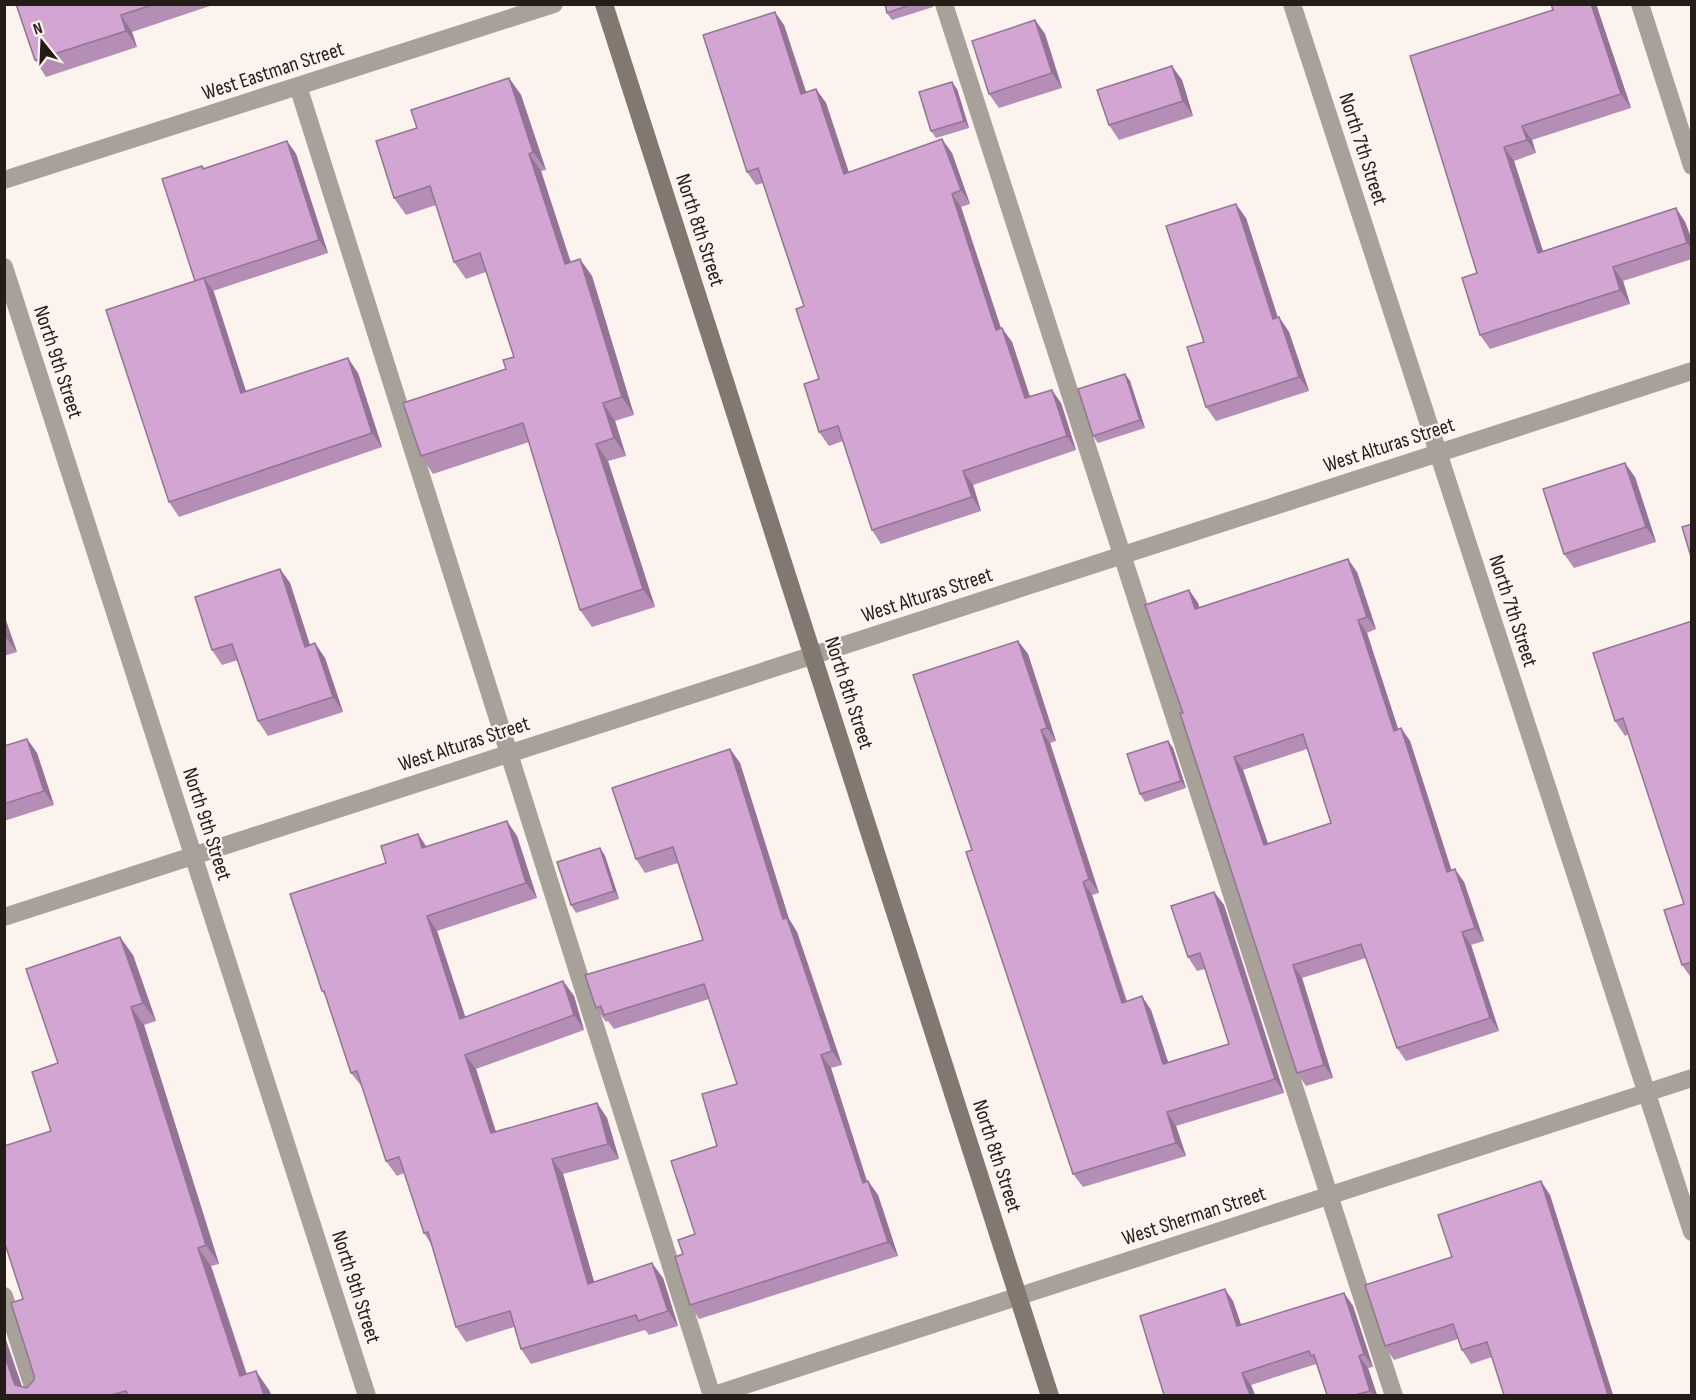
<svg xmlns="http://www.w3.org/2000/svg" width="1696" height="1400" font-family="'Sofia Sans Condensed',sans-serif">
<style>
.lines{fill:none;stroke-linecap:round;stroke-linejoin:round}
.lane{stroke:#a8a19a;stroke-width:18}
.street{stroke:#a8a19a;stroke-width:18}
.secondary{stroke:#83786f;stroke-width:18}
.wall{fill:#b58eb5;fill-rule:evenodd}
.shaded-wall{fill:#937494}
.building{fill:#d2a5d3;stroke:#937494;stroke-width:1.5;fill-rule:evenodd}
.labels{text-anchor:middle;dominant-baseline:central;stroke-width:4.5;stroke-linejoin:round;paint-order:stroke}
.street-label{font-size:21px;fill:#241c18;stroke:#fcf3ee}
</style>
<rect width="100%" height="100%" fill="#fcf3ee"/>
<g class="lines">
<g class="lane">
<polyline points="944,4 1394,1396"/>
<polyline points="1640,4 1692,166"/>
<polyline points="298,86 712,1396"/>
<polyline points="4,1296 36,1396"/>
</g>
<g class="street">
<polyline points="1292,4 1692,1232"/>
<polyline points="4,180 554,4"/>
<polyline points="4,267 367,1396"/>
<polyline points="4,917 1692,371"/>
<polyline points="711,1396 1692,1078"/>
</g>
<polyline class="secondary" points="604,4 1050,1396"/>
</g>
<g class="wall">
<polygon points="16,4 216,4 132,32 137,47 46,77 35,60"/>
<polygon points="885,4 934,4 933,7 892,20 887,13"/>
<polygon points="1596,4 1631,108 1532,140 1536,153 1514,161 1543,251 1676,208 1685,222 1692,240 1692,259 1623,281 1630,304 1490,349 1480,335 1477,273 1410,56 1553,10"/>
<polygon points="1035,20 1045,34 1062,88 999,108 989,94"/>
<polygon points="784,25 806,92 816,89 826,103 849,173 952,153 970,204 961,207 1001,328 1012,342 1030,397 1061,403 1076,450 973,485 981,511 881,544 872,530 843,441 829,446 819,432 819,379 804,306 763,183 756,185 747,172"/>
<polygon points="509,78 521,95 546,170 541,171 570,262 592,276 634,415 615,421 626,456 608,461 655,607 592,627 580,610 529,442 433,474 421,456 506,369 514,357 486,272 466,279 454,262 436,205 406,215 394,198 417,128"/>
<polygon points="1182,80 1193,116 1119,140 1109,125"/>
<polygon points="957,89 969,128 936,138 931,131"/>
<polygon points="287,141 296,154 328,253 213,291 246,391 358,373 382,447 179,517 169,502 195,281 202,166 204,168"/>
<polygon points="1246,218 1278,318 1279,317 1289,332 1309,391 1216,421 1206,407 1204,342"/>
<polygon points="1125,374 1130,381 1145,428 1098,443 1093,436"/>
<polygon points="1635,477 1656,542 1574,568 1564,554"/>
<polygon points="280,569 290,583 310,645 325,658 343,712 268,736 258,721 238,660 222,665 212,650"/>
<path d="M1357,572L1376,629L1367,633L1398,729L1401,728L1410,741L1451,870L1464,882L1484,941L1471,945L1499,1031L1406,1061L1397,1048L1366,958L1302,978L1333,1078L1306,1086L1297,1073L1183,713L1189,590L1198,603L1199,608ZM1307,749L1331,823L1268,844L1243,770Z"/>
<polygon points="4,615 17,652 4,656"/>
<polygon points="1692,621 1692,979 1682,965 1684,904 1629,734 1625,736 1615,721"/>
<polygon points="1018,641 1028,654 1056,741 1050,743 1099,893 1092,895 1127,1001 1151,1010 1168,1062 1229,1044 1205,969 1197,971 1188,957 1214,892 1224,905 1284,1093 1176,1126 1186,1156 1083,1187 1073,1174 972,850"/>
<polygon points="27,739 37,753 54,805 4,821 4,746"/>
<polygon points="1168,741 1173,748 1186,788 1145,802 1140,794"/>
<polygon points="730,749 740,763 789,919 797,932 842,1065 831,1068 867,1182 868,1181 878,1195 898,1256 699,1319 690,1305 683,1254 695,1234 717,1146 737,1084 709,999 614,1029 608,1021 606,1022 596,1008 703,940 678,863 645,873 636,859"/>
<polygon points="418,834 426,847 517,836 537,898 437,931 465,1017 563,981 574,996 584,1030 476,1069 496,1132 597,1103 607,1118 619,1159 563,1174 594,1282 663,1278 678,1326 649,1335 645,1330 531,1364 521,1349 514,1327 466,1342 456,1327 431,1244 424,1233 404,1173 397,1176 386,1161 363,1088 351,1073 327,999 322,991 386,863"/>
<polygon points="600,848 605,856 619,899 576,913 571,905"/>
<polygon points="133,955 156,1021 144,1025 219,1264 211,1266 247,1374 269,1390 271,1395 4,1395 22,1387 27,1388 34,1380 34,1375 23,1299 51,1131"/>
<polygon points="1550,1195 1613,1395 1504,1395 1492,1357 1471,1364 1462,1350 1458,1339 1394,1360 1385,1346 1452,1257"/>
<polygon points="1344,1293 1353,1306 1373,1367 1368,1368 1377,1395 1327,1395 1316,1364 1251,1385 1255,1395 1164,1395 1233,1301 1241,1325"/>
</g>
<g class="shaded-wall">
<polygon points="1591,4 1596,4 1631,108 1621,94"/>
<polygon points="775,12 784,25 811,107 801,94"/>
<polygon points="121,15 132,32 137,47 126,31"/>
<polygon points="1035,20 1045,34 1062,88 1052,73"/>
<polygon points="1172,66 1182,80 1193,116 1183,101"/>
<polygon points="509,78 521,95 546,170 533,152"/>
<polygon points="952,82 957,89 969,128 964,121"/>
<polygon points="816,89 826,103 854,188 844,174"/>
<polygon points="1522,126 1532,140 1536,153 1527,140"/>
<polygon points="942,139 952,153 970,204 961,190"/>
<polygon points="287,141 296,154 328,253 319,240"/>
<polygon points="1504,147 1514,161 1548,267 1538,253"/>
<polygon points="529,154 541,171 577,281 565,264"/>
<polygon points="952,194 961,207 1006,344 996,330"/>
<polygon points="1236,204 1246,218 1283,334 1273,319"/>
<polygon points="1676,208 1685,222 1692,240 1692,249 1687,243"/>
<polygon points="580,259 592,276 634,415 622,397"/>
<polygon points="1613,267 1623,281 1630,304 1620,290"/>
<polygon points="204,278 214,292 251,407 241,393"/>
<polygon points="1279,317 1289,332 1309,391 1299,377"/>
<polygon points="1002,328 1012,342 1035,412 1025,398"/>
<polygon points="348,358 358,373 382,447 372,433"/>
<polygon points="1125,374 1130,381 1145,428 1140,420"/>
<polygon points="1052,390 1061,403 1076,450 1067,436"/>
<polygon points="603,403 615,421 626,456 614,438"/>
<polygon points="596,444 608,461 655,607 643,589"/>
<polygon points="1625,463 1635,477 1656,542 1646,527"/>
<polygon points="963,471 973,485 981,511 972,497"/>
<polygon points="1348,559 1357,572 1376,629 1367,617"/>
<polygon points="280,569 290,583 315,661 305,647"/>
<polygon points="1189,590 1198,603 1204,622 1195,609"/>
<polygon points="4,615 17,652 6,638 4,632"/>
<polygon points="1358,620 1367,633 1403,744 1394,731"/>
<polygon points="1018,641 1028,654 1056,741 1047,728"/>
<polygon points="315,643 325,658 343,712 333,697"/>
<polygon points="1401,728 1410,741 1456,884 1447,872"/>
<polygon points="1041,730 1050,743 1099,893 1089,879"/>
<polygon points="27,739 37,753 54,805 44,791"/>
<polygon points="1168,741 1173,748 1186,788 1181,781"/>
<polygon points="730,749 740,763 789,919 797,932 842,1065 832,1051 783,919"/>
<polygon points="1234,757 1243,770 1273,858 1264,845"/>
<polygon points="507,821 517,836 537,898 526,883"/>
<polygon points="418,834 428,849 422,848"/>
<polygon points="600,848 605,856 619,899 614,891"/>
<polygon points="1455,869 1464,882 1484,941 1475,928"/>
<polygon points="1083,882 1092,895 1131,1016 1122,1003"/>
<polygon points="1214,892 1224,905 1284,1093 1275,1079"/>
<polygon points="427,916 437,931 471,1034 460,1019"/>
<polygon points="1462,932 1471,945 1499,1031 1490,1018"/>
<polygon points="120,937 133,955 156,1021 143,1003"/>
<polygon points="1293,965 1302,978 1333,1078 1324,1065"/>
<polygon points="563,981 574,996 584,1030 574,1015"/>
<polygon points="1142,996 1151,1010 1173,1077 1163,1064"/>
<polygon points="131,1007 144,1025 219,1264 206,1245"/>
<polygon points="465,1055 476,1069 501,1148 491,1133"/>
<polygon points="821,1055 831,1068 872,1197 863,1183"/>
<polygon points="597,1103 607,1118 619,1159 608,1144"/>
<polygon points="1167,1112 1176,1126 1186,1156 1176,1143"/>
<polygon points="552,1159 563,1174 599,1299 588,1284"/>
<polygon points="868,1181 878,1195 898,1256 888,1242"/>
<polygon points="1541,1181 1550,1195 1613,1395 1608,1395"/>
<polygon points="198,1248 211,1266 253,1395 240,1376"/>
<polygon points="652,1263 663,1278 678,1326 668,1311"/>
<polygon points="1225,1289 1233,1301 1246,1339 1237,1326"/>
<polygon points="1344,1293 1353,1306 1373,1367 1364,1354"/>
<polygon points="4,1334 25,1395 15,1385 4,1354"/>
<polygon points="1359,1356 1368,1368 1377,1395 1374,1395 1370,1391"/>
<polygon points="256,1371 269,1390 271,1395 264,1395"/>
<polygon points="1242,1373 1251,1385 1255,1395 1250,1395"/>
</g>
<g class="building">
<polygon points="16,4 155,4 121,15 126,31 35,60"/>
<polygon points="885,4 912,4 887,13"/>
<polygon points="1551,4 1591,4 1621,94 1522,126 1527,140 1504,147 1538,253 1676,208 1687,243 1613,267 1620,290 1480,335 1462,278 1477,273 1410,56 1553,10"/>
<polygon points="775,12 801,94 816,89 844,174 942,139 961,190 952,194 996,330 1002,328 1025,398 1052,390 1067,436 963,471 972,497 872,530 838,426 819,432 804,384 819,379 796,309 804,306 758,168 747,172 703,35"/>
<polygon points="1035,20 1052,73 989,94 972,41"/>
<polygon points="1172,66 1183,101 1109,125 1097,90"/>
<polygon points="509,78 533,152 529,154 565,264 580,259 622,397 603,403 614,438 596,444 643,589 580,610 523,423 421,456 403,403 506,369 503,360 514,357 480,253 454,262 430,186 394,198 376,141 417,128 411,110"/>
<polygon points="952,82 964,121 931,131 919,92"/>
<polygon points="287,141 319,240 195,281 162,179 202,166 203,169"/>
<polygon points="1236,204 1273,319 1279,317 1299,377 1206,407 1187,347 1204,342 1166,226"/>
<polygon points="204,278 241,393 348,358 372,433 169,502 106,310"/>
<polygon points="1125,374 1140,420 1093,436 1078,389"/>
<polygon points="1625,463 1646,527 1564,554 1543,489"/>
<polygon points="1692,524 1692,560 1682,527"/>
<path d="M1348,559L1367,617L1358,620L1394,731L1401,728L1447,872L1455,869L1475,928L1462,932L1490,1018L1397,1048L1361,944L1293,965L1324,1065L1297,1073L1180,713H1183L1145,605L1189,590L1195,609ZM1303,734L1331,823L1264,845L1234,757Z"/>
<polygon points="280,569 305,647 315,643 333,697 258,721 232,644 212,650 195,597"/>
<polygon points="1692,621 1692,962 1682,965 1664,910 1684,904 1623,718 1615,721 1593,653"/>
<polygon points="1018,641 1047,728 1041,730 1089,879 1083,882 1122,1003 1142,996 1163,1064 1229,1044 1200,953 1188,957 1171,906 1214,892 1275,1079 1167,1112 1176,1143 1073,1174 966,852 972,850 913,675"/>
<polygon points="27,739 44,791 4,804 4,746"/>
<polygon points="1168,741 1181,781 1140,794 1127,754"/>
<polygon points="730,749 783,919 787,918 832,1051 821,1055 863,1183 868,1181 888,1242 690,1305 675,1257 683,1254 678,1240 695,1234 671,1161 717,1146 702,1094 737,1084 704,984 604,1015 601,1006 596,1008 585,975 703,940 673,847 636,859 612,788"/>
<polygon points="507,821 526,883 427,916 460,1019 563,981 574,1015 465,1055 491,1133 597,1103 608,1144 552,1159 588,1284 652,1263 668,1311 638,1321 636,1315 521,1349 510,1311 456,1327 428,1232 424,1233 399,1157 386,1161 357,1071 351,1073 324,991 322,991 290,894 386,863 381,846 418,834 422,848"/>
<polygon points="600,848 614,891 571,905 557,862"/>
<polygon points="120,937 143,1003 131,1007 206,1245 198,1248 240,1376 256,1371 264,1395 128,1395 126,1391 111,1395 4,1395 4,1354 15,1385 27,1388 34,1380 34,1375 11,1303 23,1299 4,1241 4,1146 51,1131 32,1072 58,1063 26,969"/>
<polygon points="1541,1181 1608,1395 1504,1395 1487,1342 1462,1350 1453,1324 1385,1346 1365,1285 1452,1257 1438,1215"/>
<polygon points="1225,1289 1237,1326 1344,1293 1364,1354 1359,1356 1370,1391 1355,1395 1327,1395 1314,1355 1311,1356 1309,1351 1242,1373 1250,1395 1164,1395 1140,1316"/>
</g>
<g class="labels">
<g class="street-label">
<text transform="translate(273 71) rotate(-18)">West Eastman Street</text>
<text transform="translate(1363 149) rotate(72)">North 7th Street</text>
<text transform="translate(700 230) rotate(72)">North 8th Street</text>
<text transform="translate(58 362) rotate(72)">North 9th Street</text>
<text transform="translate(1389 445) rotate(-18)">West Alturas Street</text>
<text transform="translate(927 595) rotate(-18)">West Alturas Street</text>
<text transform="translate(1513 611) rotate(72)">North 7th Street</text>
<text transform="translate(849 693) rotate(72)">North 8th Street</text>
<text transform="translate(464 744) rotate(-18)">West Alturas Street</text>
<text transform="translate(207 824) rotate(72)">North 9th Street</text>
<text transform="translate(997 1156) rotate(72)">North 8th Street</text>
<text transform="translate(1194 1216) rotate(-18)">West Sherman Street</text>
<text transform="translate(356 1287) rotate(72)">North 9th Street</text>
</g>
</g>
<rect width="1696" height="1400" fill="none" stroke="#241c18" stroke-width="12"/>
<g transform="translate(42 42) rotate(342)" stroke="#fcf3ee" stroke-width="4.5" paint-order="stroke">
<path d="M0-4.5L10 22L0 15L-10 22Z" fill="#241c18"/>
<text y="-9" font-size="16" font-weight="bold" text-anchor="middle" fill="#241c18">N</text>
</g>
</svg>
